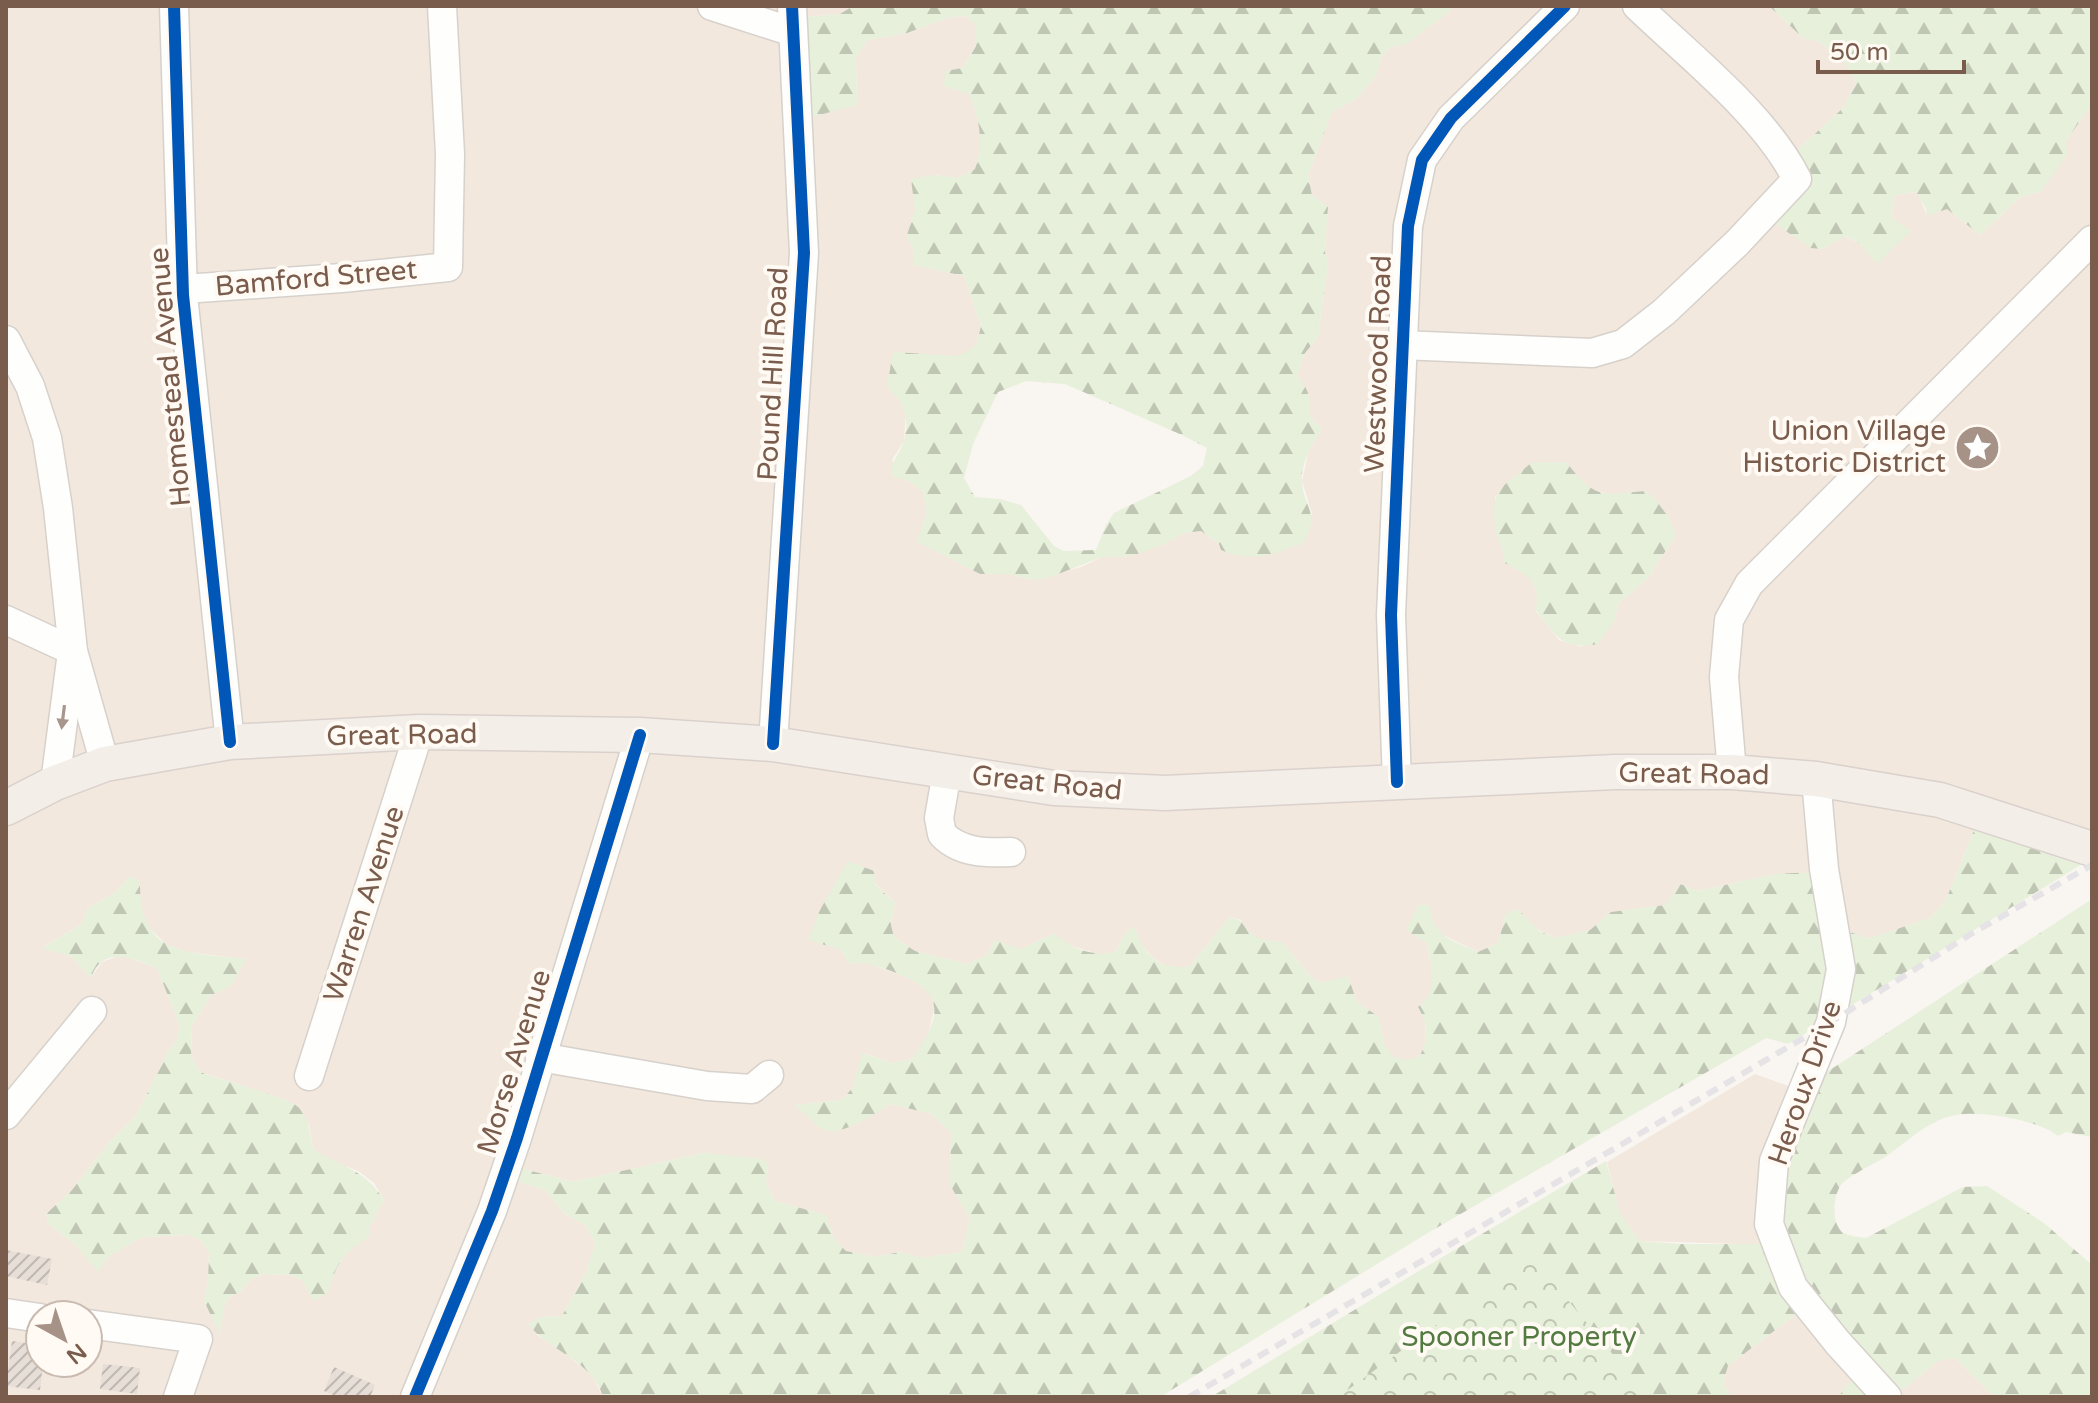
<svg xmlns="http://www.w3.org/2000/svg" width="2098" height="1403" font-family="'Varela Round',sans-serif">
<style>
.residential{fill:#f2e8de;fill-rule:evenodd}
.forest{fill:url(#forest-firs);fill-rule:evenodd}
.park{fill:url(#park-crowns)}
.building{fill:url(#building-hatch)}
.lines{fill:none;stroke-linecap:round;stroke-linejoin:round}
.minor-casing{stroke:#d7d1cb;stroke-width:31}
.major-casing{stroke:#dad1cc;stroke-width:37}
.minor{stroke:#fefefd;stroke-width:28}
.major{stroke:#f3eee8;stroke-width:34}
.rail{stroke:#e6e3e7;stroke-width:6;stroke-dasharray:12 8;stroke-linecap:butt}
.cycleway-casing{stroke:#fffaf3;stroke-width:17}
.cycleway{stroke:#0057b8;stroke-width:12}
.oneway{fill:#a8958b}
.labels{text-anchor:middle;dominant-baseline:central;stroke-width:8;stroke-linejoin:round;paint-order:stroke}
.street-label{font-size:28px;fill:#7a5c4d;stroke:#fffaf3}
.poi-label{font-size:28px;fill:#7a5c4d;stroke:#fffaf3;text-anchor:end}
.park-label{font-size:28px;fill:#537a41;stroke:#fffaf3}
</style>
<defs>
<pattern id="forest-firs" width="22" height="20" patternUnits="userSpaceOnUse" patternTransform="scale(2)"><rect width="22" height="20" fill="#e7f0db"/><path d="M5 1l3.5 6h-7zM16 11l3.5 6h-7z" fill="#c0c6b4"/></pattern>
<pattern id="park-crowns" width="20" height="18" patternUnits="userSpaceOnUse" patternTransform="scale(2)"><rect width="20" height="18" fill="#e7f0db"/><path d="M2 6a3 3 0 1 1 6 0M12 15a3 3 0 1 1 6 0" fill="none" stroke="#c0c6b4"/></pattern>
<pattern id="building-hatch" width="6" height="6" patternUnits="userSpaceOnUse" patternTransform="scale(2)"><rect width="6" height="6" fill="#e6ded7"/><path d="M-1 1l2-2M0 6l6-6M5 7l2-2" fill="none" stroke="#bfb7b1"/></pattern>
</defs>
<rect width="100%" height="100%" fill="#f9f5f0"/>
<g class="residential">
<path d="M6,6H853L840,14L794,18L857,105L856,58L868,40L907,33L951,17L966,16L976,24V45L963,68L977,114L982,146L975,169L957,178L933,175L915,211L907,235L914,252L915,265L964,276L981,326L976,346L901,399L906,411L904,441L892,460L909,481L923,492L927,512L918,542L980,574H1010L1032,580L1081,567L1102,557H1124L1162,545L1184,533L1201,531L1219,544L1312,514L1302,481L1309,450L1322,428L1311,419L1308,410L1309,395L1297,375L1305,353L1318,337L1328,263L1325,252L1328,207L1312,195L1308,175L1332,112L1356,99L1376,76L1381,58L1391,47L1407,43L1449,12L1452,6H1769L1803,38L1818,41L1844,60L1856,83L1844,107L1791,156L1822,249L1844,236L1860,244L1910,232L1891,218L1895,195L1917,192L1927,215L1947,209L1980,235L2019,198L2041,191L2066,141L2092,104V844L1983,808L1945,902L1930,918L1867,939L1832,925L1775,874L1698,891L1665,905L1611,912L1590,930L1555,938L1506,914L1498,943L1478,952L1439,933L1431,918L1427,943L1434,983L1428,999L1425,1018L1426,1046L1419,1057L1407,1061L1393,1058L1384,1044L1379,1018L1357,1002L1348,976L1322,984L1311,977L1282,942L1258,940L1249,934L1241,920L1230,917L1190,966L1171,969L1153,958L1141,944L1135,928L1128,930L1115,952L1102,955L1064,944L1055,933L1021,949L987,955L967,964L915,951L894,937L891,925L895,903L875,883L842,951L849,963L865,962L917,981L932,993L935,1006L927,1038L912,1059L892,1063L863,1053L853,1087L842,1100L795,1105L856,1124L891,1104L931,1114L951,1132L950,1185L970,1219L962,1252L922,1258L900,1252L874,1257L846,1251L834,1239L826,1215L775,1201L766,1183L768,1166L703,1153L572,1182L506,1164L502,1176L545,1190L565,1214L585,1225L595,1242L587,1271L562,1316L540,1317L537,1335L563,1352L592,1375L603,1397H6ZM1533,462L1567,463L1586,488L1612,495L1644,491L1655,499L1667,515L1675,533L1674,540L1656,564L1652,574L1618,604L1614,622L1581,647L1559,640L1536,611L1538,593L1530,577L1504,562L1505,550L1495,497ZM131,876L140,882V903L147,926L167,945L187,952L245,959L232,984L210,996L192,1026L191,1056L200,1072L286,1100L309,1125L313,1149L329,1160L358,1171L374,1183L384,1200L370,1226L369,1237L349,1248L331,1279L303,1281L290,1275L263,1274L252,1279L240,1292L228,1298L224,1307L220,1332L204,1301L208,1281L209,1252L200,1240L189,1235L142,1237L109,1256L98,1271L77,1246L49,1224L46,1214L72,1190L108,1144L136,1116L168,1052L177,1040L180,1026L157,968L121,955L102,962L91,977L71,956L43,947L82,924L88,908L115,893ZM40,1315H88V1363H40Z"/>
<polygon points="1755,1074 1797,1089 1773,1245 1640,1241 1620,1214 1607,1162"/>
<polygon points="1807,1306 1854,1377 1840,1396 1731,1397 1723,1383 1728,1366"/>
<polygon points="1955,1358 1994,1397 1894,1397 1939,1360"/>
</g>
<g class="forest">
<path d="M853,6H1452L1449,12L1407,44L1391,47L1381,58L1376,76L1356,99L1332,112L1308,175L1312,195L1328,207L1325,252L1328,263L1318,337L1305,353L1297,375C1301,380 1306,387 1308,393C1314,410 1302,412 1322,428C1313,443 1301,463 1302,481C1303,508 1320,510 1305,542C1276,555 1250,563 1221,550L1219,544L1201,531L1184,533L1162,545L1137,554L1124,557H1102L1048,578L1032,580L1010,574H980L917,542L927,512L923,492L909,481L891,476C892,457 900,455 904,440C910,417 904,402 887,387L893,352L959,356L976,346L981,326L964,276L914,265V252L907,235L915,210L911,179L933,175L957,178L975,169C984,140 980,122 969,94L944,86L945,71L963,68L976,46V25L966,16L951,17L907,33L868,40L856,58L857,105L804,119L793,18L840,14ZM1026,381L1065,384L1182,435L1207,448L1203,466L1191,476L1114,513L1106,525L1096,550L1064,551L1054,546L1021,505L1000,499L975,497L964,478L973,444L998,392Z"/>
<polygon points="1769,6 2092,6 2092,104 2066,141 2067,155 2041,191 2019,198 1980,235 1947,209 1927,216 1926,209 1916,192 1895,195 1891,218 1911,231 1877,264 1860,244 1845,236 1822,249 1811,248 1768,219 1791,156 1844,107 1856,83 1844,60 1818,41 1803,38"/>
<path d="M1532,462L1567,463C1594,498 1601,496 1644,491L1655,499L1667,515L1675,533L1674,540L1656,564L1652,574L1618,604L1614,622L1598,644C1563,651 1555,636 1536,610C1540,579 1528,576 1503,562C1505,548 1498,543 1496,531C1489,486 1503,489 1532,462Z"/>
<path d="M1983,808L2092,858L1788,1044L1766,1038L1426,1234L1160,1397H603C593,1361 549,1351 528,1324L540,1317L562,1316L587,1271L595,1242L585,1225L565,1214L545,1190L502,1176L506,1164L572,1182L703,1153L764,1159L768,1166L766,1183L775,1201L826,1215L834,1239L846,1251L874,1257L900,1252L922,1258L962,1252L970,1219L950,1185L951,1133L931,1114L891,1104C877,1112 841,1137 825,1130C814,1125 804,1112 794,1105L842,1100L853,1087L862,1053L892,1063L912,1059C940,1019 949,993 896,973C880,967 867,962 848,963L842,950L808,940L820,910L848,861L874,871L875,884L895,903L891,925L894,937L915,951L967,964L987,955L994,940L1021,949L1055,933C1068,949 1094,957 1115,952L1128,930L1135,928C1145,957 1159,970 1190,966L1230,917L1241,921C1252,939 1261,940 1282,942L1311,977L1321,983L1348,976L1357,1002L1379,1017L1384,1044L1393,1057L1407,1060L1419,1057C1429,1041 1428,1023 1418,1007C1440,989 1431,968 1427,943L1406,930L1418,905H1430C1432,937 1452,940 1478,952L1498,943L1506,914L1518,909L1539,931L1555,938L1590,930L1611,912L1665,905L1680,884L1698,891L1775,874L1816,872L1832,924L1867,939L1930,918L1945,902Z"/>
<path d="M131,876L140,882C139,957 187,952 246,959L232,985L210,996L192,1026L191,1056L200,1072C220,1080 285,1096 298,1107C309,1117 310,1135 313,1149C343,1169 363,1167 384,1200L370,1226L369,1237C346,1250 334,1266 328,1293L313,1301L303,1281L290,1275L263,1274L252,1279L240,1292L228,1298L224,1307L220,1334L204,1301L208,1281L209,1252L200,1240L189,1235L142,1237L109,1256L98,1272L77,1246L49,1224L46,1214L72,1190L108,1144L136,1116L168,1052L177,1040L180,1026L157,968C134,959 103,944 91,978L71,956L42,948L82,924L88,908L115,893Z"/>
<path d="M2092,899V1137L2066,1132L2058,1136C2039,1120 1975,1109 1951,1116C1927,1122 1908,1141 1888,1155C1877,1163 1849,1175 1841,1185C1833,1196 1831,1222 1842,1232C1848,1236 1859,1237 1866,1238L1963,1187L1987,1186L2044,1223L2092,1265V1397H1994L1955,1358L1938,1361L1894,1397H1838L1854,1377L1807,1306L1728,1366L1723,1383L1731,1397H1211L1407,1278L1606,1161L1620,1213L1640,1241L1682,1244H1773V1198L1813,1081Z"/>
</g>
<polygon class="park" points="1529,1253 1648,1397 1338,1397 1450,1315"/>
<g class="building">
<polygon points="6,1250 52,1259 47,1285 6,1276"/>
<polygon points="12,1341 40,1345 40,1363 43,1363 40,1390 6,1386"/>
<polygon points="103,1364 140,1368 137,1394 100,1389"/>
<polygon points="334,1367 375,1385 370,1397 338,1397 324,1391"/>
</g>
<g class="lines">
<defs>
<g id="minor">
<polyline points="174,6 183,295 230,742"/>
<polyline points="712,6 793,32"/>
<polyline points="184,289 342,278 448,267 450,154 442,6"/>
<polyline points="6,340 30,386 47,438 58,508 73,651 105,764"/>
<path d="M1401,345L1592,353L1623,344L1664,312L1737,243L1797,179C1764,114 1689,56 1637,6"/>
<polyline points="6,620 73,651"/>
<polyline points="773,744 804,253 792,6"/>
<path d="M947,772L939,818L942,834C960,853 986,853 1011,852"/>
<polyline points="1732,772 1724,677 1729,620 1749,584 2092,240"/>
<polyline points="1816,779 1824,869 1841,969 1831,1022 1774,1161 1769,1224 1793,1287 1838,1343 1887,1397"/>
<polyline points="1397,782 1391,615 1408,226 1422,160 1451,118 1565,6"/>
<polyline points="55,783 71,660"/>
<polyline points="540,1057 707,1086 752,1089 769,1075"/>
<polyline points="309,1076 419,732"/>
<polyline points="6,1115 92,1011"/>
<polyline points="6,1313 40,1318"/>
<polyline points="88,1324 198,1339 178,1397"/>
<polyline points="415,1397 492,1211 517,1138 640,735"/>
</g>
<polyline id="major" points="6,808 55,783 105,764 230,742 419,732 640,735 773,744 1054,788 1165,793 1615,772 1732,772 1816,779 1940,800 2092,849"/>
</defs>
<use href="#minor" class="minor-casing"/>
<use href="#major" class="major-casing"/>
<use href="#minor" class="minor"/>
<use href="#major" class="major"/>
<polyline class="rail" points="1189,1397 1831,1022 1971,934 2092,865"/>
<defs>
<g id="cycleway">
<polyline points="174,6 183,295 230,742"/>
<polyline points="773,744 804,253 792,6"/>
<polyline points="1397,782 1391,615 1408,226 1422,160 1451,118 1565,6"/>
<polyline points="415,1397 492,1211 517,1138 640,735"/>
</g>
</defs>
<use href="#cycleway" class="cycleway-casing"/>
<use href="#cycleway" class="cycleway"/>
</g>
<defs><path id="oneway-solid" d="M-6-.8H1V-3.2L6.5 0L1 3.2V.8H-6Z" transform="scale(2)"/></defs>
<use class="oneway" href="#oneway-solid" transform="translate(63 717) rotate(97)"/>
<defs>
<symbol id="sight-disc" viewBox="-11 -11 22 22"><circle r="9.5" fill="#a69286" stroke="#fffaf3"/><path d="M0-6L1.8-2.2L6-1.7L2.9 1.2L3.7 5.4L0 3.3L-3.7 5.4L-2.9 1.2L-6-1.7L-1.8-2.2Z" fill="#fff"/></symbol>
</defs>
<g fill-rule="evenodd">
<use href="#sight-disc" x="1952" y="422" width="51" height="51"/>
</g>
<g class="labels">
<g class="street-label">
<text transform="translate(316 278) rotate(-5)">Bamford Street</text>
<text transform="translate(1378 364) rotate(-88)">Westwood Road</text>
<text transform="translate(773 374) rotate(-87)">Pound Hill Road</text>
<text transform="translate(170 377) rotate(-95)">Homestead Avenue</text>
<text transform="translate(402 735) rotate(-1)">Great Road</text>
<text transform="translate(1694 774) rotate(1)">Great Road</text>
<text transform="translate(1047 783) rotate(6)">Great Road</text>
<text transform="translate(364 904) rotate(-72)">Warren Avenue</text>
<text transform="translate(514 1062) rotate(-73)">Morse Avenue</text>
<text transform="translate(1805 1083) rotate(-71)">Heroux Drive</text>
</g>
<g class="poi-label">
<text x="1946" y="431">Union Village<tspan x="1946" dy="32">Historic District</tspan></text>
</g>
<g class="park-label">
<text x="1519" y="1337">Spooner Property</text>
</g>
</g>
<rect width="2098" height="1403" fill="none" stroke="#7a5c4d" stroke-width="16"/>
<g transform="translate(64 1339) rotate(140)"><circle r="38" fill="#fffaf3" stroke="#cabbb1" stroke-width="2"/>
<path d="M0-6L14 30L0 20L-14 30Z" fill="#a69286"/>
<text y="-12" font-size="22" font-weight="bold" text-anchor="middle" fill="#7a5c4d">N</text>
</g>
<path d="M1818 60v12h146v-12" fill="none" stroke="#7a5c4d" stroke-width="4"/>
<text x="1830" y="60" font-size="24" fill="#7a5c4d" stroke="#fffaf3" stroke-width="6" paint-order="stroke">50 m</text>
</svg>
